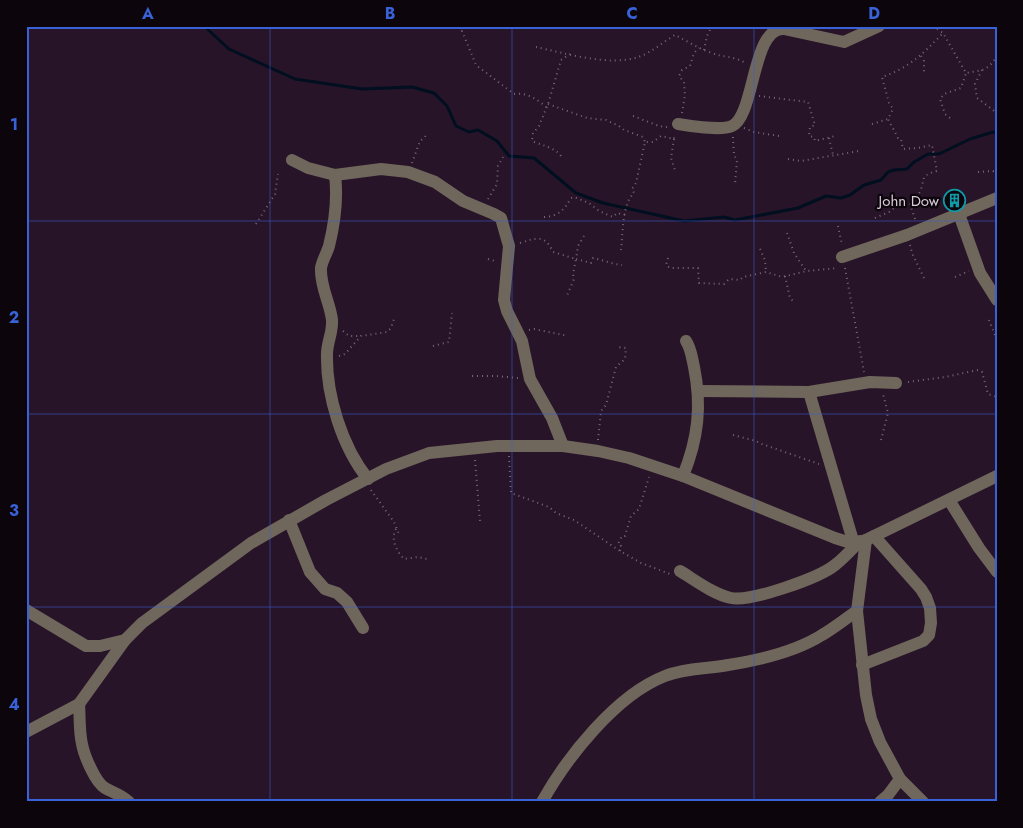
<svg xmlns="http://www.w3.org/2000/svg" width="1023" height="828" font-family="Jost,sans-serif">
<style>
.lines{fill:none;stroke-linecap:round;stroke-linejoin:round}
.stream{stroke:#000f1f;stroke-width:3}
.path{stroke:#786778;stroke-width:2;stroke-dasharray:1 4;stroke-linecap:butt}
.minor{stroke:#70675c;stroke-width:12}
.grid{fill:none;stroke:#3961d8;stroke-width:1;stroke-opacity:0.55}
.labels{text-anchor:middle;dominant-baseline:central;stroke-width:4.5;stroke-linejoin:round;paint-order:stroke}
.poi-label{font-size:15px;fill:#daccd9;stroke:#0c050c;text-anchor:end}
.neatline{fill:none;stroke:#3961d8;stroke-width:2}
.grid-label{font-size:16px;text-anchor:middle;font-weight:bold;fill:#3961d8}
</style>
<rect width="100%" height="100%" fill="#281428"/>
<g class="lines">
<polyline class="stream" points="204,26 229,49 295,79 362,89 412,87 434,93 447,106 456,126 469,132 478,130 497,141 509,156 534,158 576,193 603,203 684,221 724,217 735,220 798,208 826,196 841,198 850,195 864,185 881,180 888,172 894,170 907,169 914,162 928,154 939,154 970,139 993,132 997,133"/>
<g class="path">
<path d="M464,26L462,31L476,65L514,94C526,92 537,99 546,107"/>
<path d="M933,26L943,33L966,73C982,70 988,71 997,56"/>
<polyline points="996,32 997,31"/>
<path d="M536,47C564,53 611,67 638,57C651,53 663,42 675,35C687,41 699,49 712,53C724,58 733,55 747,64"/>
<polyline points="704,50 707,36 712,26"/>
<polyline points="921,56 924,61 924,74"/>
<polyline points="982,70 975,84 977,98 997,113"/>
<polyline points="759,96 808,102 815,125 810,127 809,136 814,137 815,141 835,136"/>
<polyline points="548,104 587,118 606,120 619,126 624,130 643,137 645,142"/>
<polyline points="682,113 685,95 684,82 679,76 682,70 690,66 694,53 699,48"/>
<polyline points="633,116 659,126 667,127"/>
<polyline points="950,118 945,114 940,99 944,94 961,88 966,73"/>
<polyline points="872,124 888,119"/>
<polyline points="744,128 754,132 779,136"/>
<polyline points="733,137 734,155 737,160 735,184"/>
<polyline points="829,138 833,155"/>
<polyline points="674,139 671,158 675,170"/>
<path d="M561,156C554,147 543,146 532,141L533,133L539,126L548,104L561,60L570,54"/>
<polyline points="788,159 801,161 859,151"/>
<polyline points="412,163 420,141 425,137 426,132"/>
<polyline points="978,172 993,171 997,175"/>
<polyline points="488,199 497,184 498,166 503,157"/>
<path d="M544,217C559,216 564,210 571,198L574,197L589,203L599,211L613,217L617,213L626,215"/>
<polyline points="875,218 889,212 901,202 910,204"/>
<path d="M915,219L910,204C913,201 916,198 918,195C927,181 917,176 937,171L932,145L918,148L903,149L901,139L898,138L888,119L893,109L889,103L882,77C909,68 924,53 943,33"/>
<polyline points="256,224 275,194 278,174"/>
<polyline points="838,226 842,245"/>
<polyline points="787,233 794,253 806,271"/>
<path d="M584,236L578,246L576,259L591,263L593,258C603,260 612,264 622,265"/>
<path d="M520,243C536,238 545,234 553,252L576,259L573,274L574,279L566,298"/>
<polyline points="910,245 912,253 924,278"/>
<polyline points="760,249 765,260 766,272"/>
<path d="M621,250C623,234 622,203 634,193L632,189L636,183L645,142H653L661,136L674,139V135"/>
<polyline points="668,258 666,265 670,268 698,268 699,283 724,284 729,279 740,280 743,277 766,272 782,277 807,271 838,268"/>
<polyline points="488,259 495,261"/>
<polyline points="845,268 864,372"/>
<polyline points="785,276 790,298 793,301"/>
<polyline points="955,277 969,271"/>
<polyline points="989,320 997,340"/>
<polyline points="529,330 534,329 568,336"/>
<polyline points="343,331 349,336 361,336"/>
<polyline points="433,346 449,342 452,313"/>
<polyline points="339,356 345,354 361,336 387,332 391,328 395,316"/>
<polyline points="472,376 496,376 518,378"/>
<polyline points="908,382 945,377 978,370 982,372 988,394 997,397"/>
<polyline points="733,435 756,441 762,444 819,464"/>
<polyline points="598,440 601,411 606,405 616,367 625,359 626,348 616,347"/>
<polyline points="881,440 888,413 883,394"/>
<polyline points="509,456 511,493 549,507 556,513 574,520 620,551 641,563 670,574"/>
<polyline points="475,460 480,521"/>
<polyline points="371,490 394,522 399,534"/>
<path d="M396,529C390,539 397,552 404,559L418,557L427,559"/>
<polyline points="620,551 621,546 618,544 622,536 625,536 631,516 639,509 649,477"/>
</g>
<g class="minor">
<path d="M678,124C692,126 720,131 732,126C755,116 752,26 784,29L844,42L879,26"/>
<polyline points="292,160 308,168 335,175 381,169 408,172 435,182 463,201 494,214 501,218 509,246 504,300 507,311 522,341 530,379 552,418 563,446"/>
<path d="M335,175C338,200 335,222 329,246C327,253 322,261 321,268C320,287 330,302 332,320C333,332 327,342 327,354C326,395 342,447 368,479"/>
<polyline points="959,214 980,273 997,300"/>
<polyline points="842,257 907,235 997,198"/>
<polyline points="699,391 809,392 854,544"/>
<polyline points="809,392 870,382 896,383"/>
<path d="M683,476C698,439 702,406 694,367C692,358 691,348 686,341"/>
<polyline points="949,500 979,548 997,572"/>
<polyline points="289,520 310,572 325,589 337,593 347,602 363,628"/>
<path d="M680,571C695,580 713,594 731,598C751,602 819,578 835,565C844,558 852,549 860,541"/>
<polyline points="26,610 86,646 100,646 125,640"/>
<polyline points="857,611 866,695 871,719 880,742 900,779 923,802"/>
<polyline points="862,665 923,641 929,635 931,623 930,608 926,597 921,589 874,536"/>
<path d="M79,704C80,717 79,731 82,744C84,755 95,782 105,788C114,793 122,795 129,802"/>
<polyline points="26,732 79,704 125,640 142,623 251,543 326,500 386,469 429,453 497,446 563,446 598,451 629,458 683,476 835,538 854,544 866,540 997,476"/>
<path d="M542,802C567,757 616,695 665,676C685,668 707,669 728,665C760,660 795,652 822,635C834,628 845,619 857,611L866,540"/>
<polyline points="880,802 888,795 900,779"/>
</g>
</g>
<path class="grid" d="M270,26V802M512,26V802M754,26V802M26,221H997M26,414H997M26,607H997"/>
<defs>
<symbol id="building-ring" viewBox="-11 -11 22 22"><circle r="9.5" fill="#0c050c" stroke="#0f9aa8" stroke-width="1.5"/><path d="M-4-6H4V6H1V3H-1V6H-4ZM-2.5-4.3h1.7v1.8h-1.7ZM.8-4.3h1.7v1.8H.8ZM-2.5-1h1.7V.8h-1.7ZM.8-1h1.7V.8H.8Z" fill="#0f9aa8"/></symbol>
</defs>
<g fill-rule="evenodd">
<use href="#building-ring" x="942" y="188" width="25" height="25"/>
</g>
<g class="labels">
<g class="poi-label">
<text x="939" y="201">John Dow</text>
</g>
</g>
<rect width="1023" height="828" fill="none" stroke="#0c050c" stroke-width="55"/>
<rect x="28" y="28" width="968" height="772" class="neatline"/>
<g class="grid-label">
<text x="148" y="19">A</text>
<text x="390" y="19">B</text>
<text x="632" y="19">C</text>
<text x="874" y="19">D</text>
<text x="14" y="130">1</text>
<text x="14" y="323">2</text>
<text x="14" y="516">3</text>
<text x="14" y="710">4</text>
</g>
</svg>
